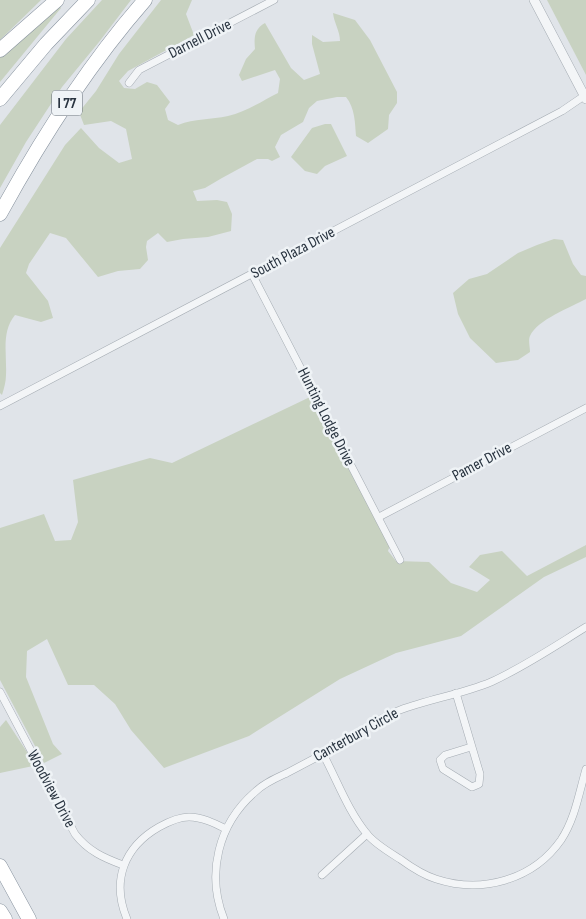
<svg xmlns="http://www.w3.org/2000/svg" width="586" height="919" font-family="'Sofia Sans Condensed',sans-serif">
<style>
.green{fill:#c8d2c1}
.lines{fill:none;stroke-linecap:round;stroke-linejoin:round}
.minor-casing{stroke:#a5acb3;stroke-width:8}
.tertiary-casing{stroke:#a5acb3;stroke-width:10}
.motorway-casing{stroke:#88939f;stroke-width:15}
.minor{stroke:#f3f5f7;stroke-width:7}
.tertiary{stroke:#f3f5f7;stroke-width:9}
.motorway{stroke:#fff;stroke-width:14}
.labels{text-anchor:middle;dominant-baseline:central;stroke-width:5;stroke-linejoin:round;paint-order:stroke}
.shield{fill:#eff3f6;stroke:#646d77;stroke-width:1}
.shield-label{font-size:15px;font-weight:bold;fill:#293440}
.street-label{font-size:16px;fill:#293440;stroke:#eff3f6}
</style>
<rect width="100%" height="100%" fill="#e0e4e9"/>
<g class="green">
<polygon points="0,0 41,0 0,40"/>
<polygon points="102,0 131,0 99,42 62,87 26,142 0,188 0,125 66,39"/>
<path d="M161,0H192L186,14L194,35L128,71L119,81L124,88L135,89L147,82L157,85L170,102L165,109L168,120L178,125C195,118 211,120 228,116C246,112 262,101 278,93L280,79L275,70L242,81L239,75L246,59L255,49C254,38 254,29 265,23L291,68L304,80L320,74L312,44V35L323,42L340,41C340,31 334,23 333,13L355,20L370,40L397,92V103L389,115L388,129L368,143L356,136C355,123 355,108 346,97H337L317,101L309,108L303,122L281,135L275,147L280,157L272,161L268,159H257L222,178L205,188L193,191L197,201L217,200L227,202L232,214L231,231L208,237L183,239L167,242L158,233L147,241L146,247L148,260L140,269L118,271L98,277L66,238L50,233L29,264L26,273L48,301L53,318L41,322L15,315C1,332 7,354 6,375C6,382 4,388 2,395L0,393V248L65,145L81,128L99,148L119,163L132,159L126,129L111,121L84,125L79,112L96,91L119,54Z"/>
<polygon points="547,0 586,0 586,75"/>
<polygon points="58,4 61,8 0,82 0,56"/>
<polygon points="325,124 331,124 347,156 325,166 317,174 305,171 291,157 312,128"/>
<path d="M554,239L563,240L573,264L581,275L586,276V299C571,307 537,320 530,336C528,340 530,347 530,352L518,360L496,363L470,338L458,314L453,293L469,279L487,274L518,253L537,245Z"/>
<polygon points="310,397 390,545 388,551 396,561 429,562 451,583 477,592 490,580 469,567 480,555 502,551 527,576 586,545 586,557 544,577 461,636 396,653 340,679 249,736 164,768 131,730 115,704 94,685 68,685 47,639 27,651 26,677 53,744 62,754 44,763 0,680 0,528 44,514 55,541 71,540 78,522 73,480 150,458 172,463"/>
<polygon points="6,720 29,755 33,766 0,773 0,727"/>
</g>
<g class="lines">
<defs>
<g id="minor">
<polyline points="129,83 139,70 274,0"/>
<polyline points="252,274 400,560"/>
<polyline points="0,406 562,111 584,96"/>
<polyline points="379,517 586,408"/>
<path d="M0,692L75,834C88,851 104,858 123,865"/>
<polyline points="456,693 480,774 479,784 472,787 443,769 440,760 445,755 471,747"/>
<path d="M323,754C337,780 348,811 367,834C375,844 389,852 400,859C411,867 423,875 436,879C482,894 533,880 561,840C575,819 579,793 586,769"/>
<polyline points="322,875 367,834"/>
<path d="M127,919C111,881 124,847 159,827C168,822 178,817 189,817C202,817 214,823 226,829"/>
<path d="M224,919C206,874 218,824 255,792C264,783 276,778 287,773C304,764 321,755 338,746C359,735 377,718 400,710C430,699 462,694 491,682C524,667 555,646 586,627"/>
</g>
<polyline id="tertiary" points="534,0 586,99"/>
<g id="motorway">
<polyline points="0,50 57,0"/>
<polyline points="0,99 46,44 88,0"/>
<path d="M0,214C41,139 88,65 145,0"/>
<polyline points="0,866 29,919"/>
<polyline points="0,911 5,919"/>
</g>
</defs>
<use href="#minor" class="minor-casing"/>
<use href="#tertiary" class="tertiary-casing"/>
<use href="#motorway" class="motorway-casing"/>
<use href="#minor" class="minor"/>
<use href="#tertiary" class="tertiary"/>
<use href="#motorway" class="motorway"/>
</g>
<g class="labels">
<rect class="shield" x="52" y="90.5" width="30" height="25" rx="4"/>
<g class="shield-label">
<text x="67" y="103">I 77</text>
</g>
<g class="street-label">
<text transform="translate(200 39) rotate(-27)">Darnell Drive</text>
<text transform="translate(293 253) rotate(-28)">South Plaza Drive</text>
<text transform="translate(326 417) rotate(63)">Hunting Lodge Drive</text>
<text transform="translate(482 462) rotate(-28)">Pamer Drive</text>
<text transform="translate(356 735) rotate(-29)">Canterbury Circle</text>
<text transform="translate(51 789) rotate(62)">Woodview Drive</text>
</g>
</g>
</svg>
